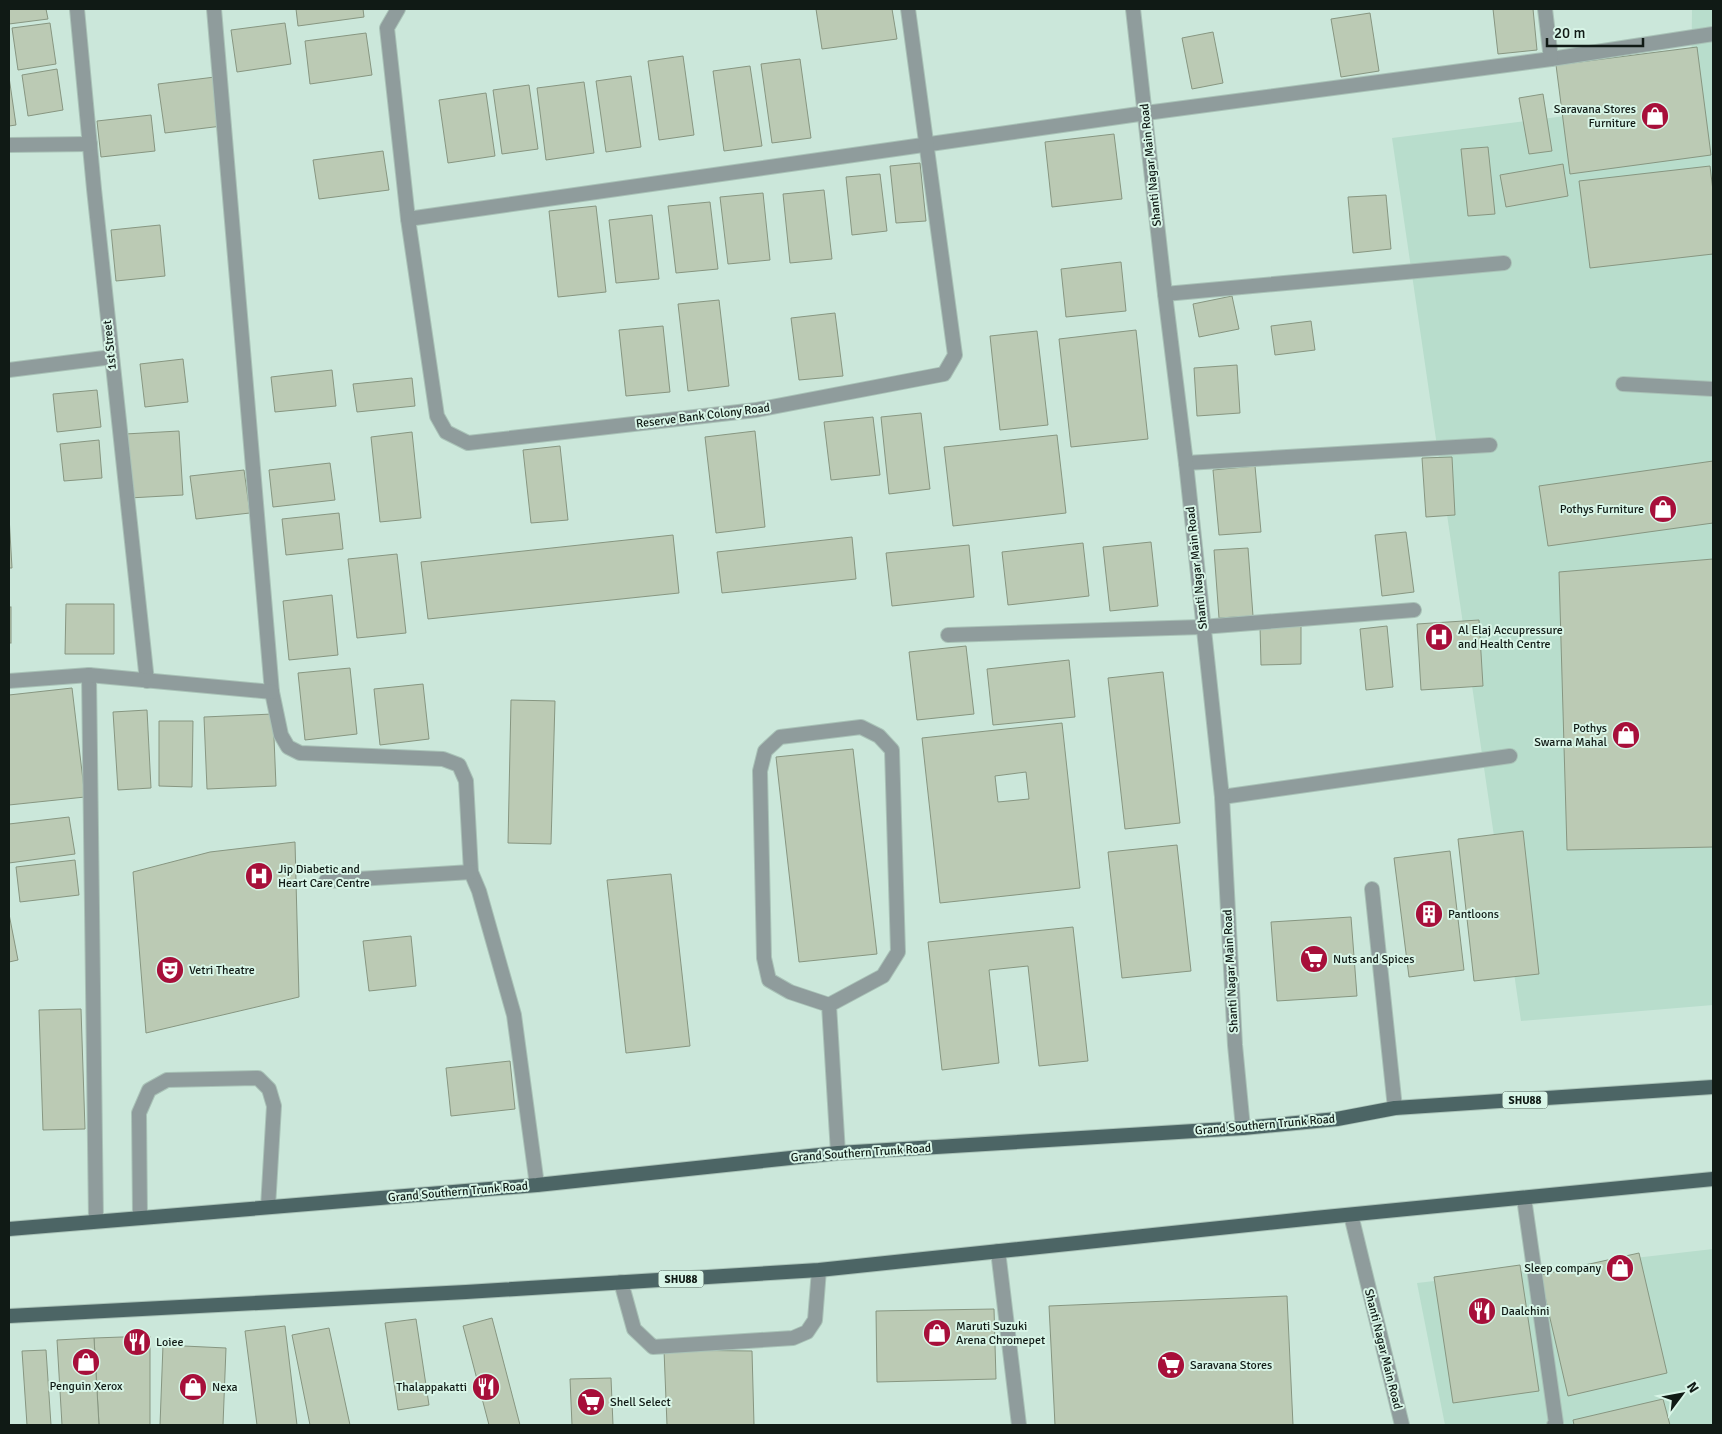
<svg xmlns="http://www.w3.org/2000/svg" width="1722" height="1434" font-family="Signika,sans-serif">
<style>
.built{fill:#b8ddcc}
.building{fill:#bbcab4;stroke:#879681;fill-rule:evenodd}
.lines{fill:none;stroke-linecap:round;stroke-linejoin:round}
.service-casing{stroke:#a9c2b7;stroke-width:16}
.minor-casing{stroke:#a9c2b7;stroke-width:16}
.tertiary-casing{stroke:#a9c2b7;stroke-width:16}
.primary-casing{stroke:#a9c2b7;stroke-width:16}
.service{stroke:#8f9c9c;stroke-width:14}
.minor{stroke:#8f9c9c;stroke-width:14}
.tertiary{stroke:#8f9c9c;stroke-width:14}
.primary{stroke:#4c6565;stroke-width:14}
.labels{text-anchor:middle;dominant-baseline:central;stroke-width:4;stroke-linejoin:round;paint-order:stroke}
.shield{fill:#d8f5e7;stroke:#4c5c54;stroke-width:1}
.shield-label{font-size:11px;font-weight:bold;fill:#101a15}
.poi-label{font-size:12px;fill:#101a15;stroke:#d8f5e7;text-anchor:start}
.street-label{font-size:12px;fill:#101a15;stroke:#d8f5e7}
</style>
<rect width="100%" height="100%" fill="#cbe7da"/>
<g class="built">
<polygon points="1692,9 1713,9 1713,1005 1521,1021 1392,138 1691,100"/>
<polygon points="1713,1249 1713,1425 1445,1425 1417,1283"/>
</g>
<g class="building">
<polygon points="9,9 46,9 48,19 9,24"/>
<polygon points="296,9 363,9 364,17 298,26"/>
<polygon points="816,9 892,9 897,39 822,49"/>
<polygon points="1493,9 1533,9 1537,50 1498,54"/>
<polygon points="1370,13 1379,71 1341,77 1331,19"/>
<polygon points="50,23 56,64 18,70 12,28"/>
<polygon points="285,23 291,64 237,72 231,30"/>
<polygon points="1213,32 1223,83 1192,89 1182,38"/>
<polygon points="366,33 372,75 310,84 305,41"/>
<polygon points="1697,47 1711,155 1570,174 1556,65"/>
<polygon points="683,56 694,135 659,140 648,61"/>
<polygon points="800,59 811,138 772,143 761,64"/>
<polygon points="750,66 762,146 724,151 713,71"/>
<polygon points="57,69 63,110 28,116 22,75"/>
<polygon points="631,76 641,147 606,152 596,81"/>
<polygon points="9,77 16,125 9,126"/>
<polygon points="215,77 222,126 165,133 158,84"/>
<polygon points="584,82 594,153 546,160 537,88"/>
<polygon points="529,85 538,149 502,154 493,90"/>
<polygon points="486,93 495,156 448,163 439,100"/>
<polygon points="1543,94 1552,151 1529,154 1519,98"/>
<polygon points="151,115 155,151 101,157 97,121"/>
<polygon points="1114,134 1122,199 1052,207 1045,142"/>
<polygon points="1488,147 1495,214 1468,216 1461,149"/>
<polygon points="383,151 389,190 319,199 313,160"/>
<polygon points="920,163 926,221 896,223 890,166"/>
<polygon points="1563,164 1568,196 1506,207 1500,175"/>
<polygon points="1710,166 1713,191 1713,254 1590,268 1579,181"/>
<polygon points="880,174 887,231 852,235 846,177"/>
<polygon points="824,190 832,259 790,263 783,194"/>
<polygon points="763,193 770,260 728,264 720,197"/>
<polygon points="1386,195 1391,249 1353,253 1348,197"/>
<polygon points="710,202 718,269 676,273 668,206"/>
<polygon points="596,206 606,292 558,297 549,211"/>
<polygon points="652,215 659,279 616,283 609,220"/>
<polygon points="160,225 165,276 116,281 111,230"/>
<polygon points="1121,262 1126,311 1066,317 1061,269"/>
<polygon points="1232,296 1239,329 1199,337 1193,304"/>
<polygon points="719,300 729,386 688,391 678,304"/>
<polygon points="835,313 843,376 799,380 791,318"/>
<polygon points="1311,321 1315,350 1275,355 1271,326"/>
<polygon points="663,326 670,392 626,396 619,330"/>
<polygon points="1136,330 1148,439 1071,447 1059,339"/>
<polygon points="1037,331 1048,425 1000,430 990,336"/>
<polygon points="183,359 188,402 145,407 140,364"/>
<polygon points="1237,365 1240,413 1197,416 1194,368"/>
<polygon points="332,370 336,406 275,412 271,377"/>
<polygon points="412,378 415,406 357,412 353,384"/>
<polygon points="97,390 101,427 57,432 53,394"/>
<polygon points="921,413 930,489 889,494 881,417"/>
<polygon points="873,417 880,475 831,480 824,422"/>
<polygon points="179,431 183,495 129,498 125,434"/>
<polygon points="755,431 765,527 716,533 705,437"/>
<polygon points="412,432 421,518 380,522 371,437"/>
<polygon points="1057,435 1066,513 953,526 944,447"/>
<polygon points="99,440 102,478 64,481 60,444"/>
<polygon points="560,446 568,520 531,523 523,450"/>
<polygon points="1452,457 1455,515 1426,517 1422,458"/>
<polygon points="1713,461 1713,523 1548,546 1539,486"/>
<polygon points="330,463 335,500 273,507 269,470"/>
<polygon points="1255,466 1261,532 1219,535 1213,470"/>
<polygon points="244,470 250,513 196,519 190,476"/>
<polygon points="339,513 343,549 286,555 282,519"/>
<polygon points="9,516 12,568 9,568"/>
<polygon points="1406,532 1414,592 1382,596 1375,535"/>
<polygon points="673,535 679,593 428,619 421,562"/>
<polygon points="852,537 856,579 722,593 717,552"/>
<polygon points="1151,542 1158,606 1110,611 1103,547"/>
<polygon points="1083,543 1089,596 1008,605 1002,552"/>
<polygon points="969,545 974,597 892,606 886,553"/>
<polygon points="1248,548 1253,616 1219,618 1214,550"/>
<polygon points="397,554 406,633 357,638 348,559"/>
<polygon points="1713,559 1713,847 1567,850 1559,572"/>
<polygon points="332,595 338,655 289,660 283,601"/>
<polygon points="66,604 114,604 114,654 65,654"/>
<rect x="9" y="607" width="2" height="36"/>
<polygon points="1479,620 1483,686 1421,690 1417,624"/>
<polygon points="1301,625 1301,664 1261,665 1260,626"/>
<polygon points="1387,626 1393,687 1366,690 1360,629"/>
<polygon points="966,646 974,714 917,720 909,652"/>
<polygon points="1069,660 1075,717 993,725 987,669"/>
<polygon points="350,668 357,734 305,740 298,673"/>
<polygon points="1163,672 1180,823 1125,829 1108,678"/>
<polygon points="423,684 429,739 380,745 374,689"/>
<polygon points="72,688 85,797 9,805 9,695"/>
<polygon points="511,700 555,701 551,844 508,843"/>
<polygon points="147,710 151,788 118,790 113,712"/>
<polygon points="273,714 276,786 207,789 204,717"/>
<polygon points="159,721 193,721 192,787 159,786"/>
<path d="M1062,723L1080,888L940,903L922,738ZM1026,772L1029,799L998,802L995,776Z"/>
<polygon points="853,749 877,954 799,962 776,757"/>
<polygon points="69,817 75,854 9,863 9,824"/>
<polygon points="1523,831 1539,974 1474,981 1458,839"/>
<polygon points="295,842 299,997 146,1033 133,872 210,852"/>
<polygon points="1177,845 1191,971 1122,978 1108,852"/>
<polygon points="1450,851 1464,970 1409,977 1394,858"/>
<polygon points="75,860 79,895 20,902 16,867"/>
<polygon points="671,874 690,1046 626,1053 607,880"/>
<polygon points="9,914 18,960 9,962"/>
<polygon points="1351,917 1357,996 1277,1001 1271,922"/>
<polygon points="1073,927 1088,1061 1039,1066 1028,966 989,970 999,1063 942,1070 928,942"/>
<polygon points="411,936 416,986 369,991 363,941"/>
<polygon points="81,1009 85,1129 43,1130 39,1010"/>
<polygon points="510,1061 515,1109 451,1116 446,1068"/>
<polygon points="1639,1253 1667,1373 1568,1396 1540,1275"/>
<polygon points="1520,1265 1539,1391 1453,1403 1434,1277"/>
<polygon points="1287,1296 1293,1425 1055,1425 1049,1306"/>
<polygon points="994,1309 996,1379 877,1382 876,1311"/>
<polygon points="492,1318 520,1425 489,1425 463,1326"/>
<polygon points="416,1319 429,1405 398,1410 385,1323"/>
<polygon points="285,1326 297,1425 257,1425 245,1331"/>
<polygon points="329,1328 350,1425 310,1425 292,1335"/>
<polygon points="150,1336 150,1425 99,1425 94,1338"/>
<polygon points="94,1338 99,1425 62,1425 57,1340"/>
<polygon points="163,1345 226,1348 223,1425 160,1425"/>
<polygon points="46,1350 51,1425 27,1425 22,1351"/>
<polygon points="664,1350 752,1351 754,1425 667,1425"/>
<polygon points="611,1378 613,1425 572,1425 570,1379"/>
<polygon points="1663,1399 1670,1425 1574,1425 1573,1420"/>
</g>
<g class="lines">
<defs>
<g id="service">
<polyline points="1623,384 1713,389"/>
<polyline points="948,635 1202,627"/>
<polyline points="1372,889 1395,1108"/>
<polyline points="829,1005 790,992 769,980 764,958 760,771 765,751 780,737 861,727 879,736 892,750 898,952 883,976 829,1005 838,1153"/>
<polyline points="140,1218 139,1113 149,1090 167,1080 258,1078 269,1089 274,1106 268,1207"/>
<polyline points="998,1251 1019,1425"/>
<polyline points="621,1282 634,1329 653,1347 793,1338 807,1332 815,1320 819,1270"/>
</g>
<g id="minor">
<polyline points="77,9 94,189 147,681"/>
<polyline points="214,9 272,692 281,735 288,747 300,753 443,759 459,765 466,781 471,872 479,891 514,1015 537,1185"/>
<polyline points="398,9 387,28 408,219 1146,113 1551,59 1713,34"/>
<polyline points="1545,9 1551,59"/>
<polyline points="9,145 90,144"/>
<polyline points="408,219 437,416 446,432 468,443 756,410 944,374 955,355 908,9"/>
<polyline points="1165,294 1504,263"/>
<polyline points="9,370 112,357"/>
<polyline points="1186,463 1490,445"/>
<polyline points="1202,627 1414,610"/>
<polyline points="89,675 96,1221"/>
<polyline points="9,681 89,675 272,692"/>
<polyline points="1222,797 1510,756"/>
<polyline points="326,881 471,872"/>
<polyline points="1524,1198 1556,1423 1554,1425"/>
</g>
<g id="tertiary">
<polyline points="1133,9 1165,294 1186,463 1222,797 1235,1045 1243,1128"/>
<polyline points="1351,1215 1402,1425"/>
</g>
<g id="primary">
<polyline points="9,1229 537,1185 838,1153 1243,1128 1337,1119 1395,1108 1713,1087"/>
<polyline points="9,1316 466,1292 819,1270 1315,1218 1713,1179"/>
</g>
</defs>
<use href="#service" class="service-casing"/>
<use href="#minor" class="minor-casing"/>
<use href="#tertiary" class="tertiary-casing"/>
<use href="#primary" class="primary-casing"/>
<use href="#service" class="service"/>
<use href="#minor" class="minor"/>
<use href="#tertiary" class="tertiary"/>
<use href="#primary" class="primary"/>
</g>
<defs>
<symbol id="shop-disc" viewBox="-11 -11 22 22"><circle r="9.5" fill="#a70f3a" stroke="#d8f5e7"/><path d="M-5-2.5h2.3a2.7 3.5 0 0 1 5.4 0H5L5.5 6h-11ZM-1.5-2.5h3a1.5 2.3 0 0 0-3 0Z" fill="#fff"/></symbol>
<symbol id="hospital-disc" viewBox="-11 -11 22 22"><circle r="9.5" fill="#a70f3a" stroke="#d8f5e7"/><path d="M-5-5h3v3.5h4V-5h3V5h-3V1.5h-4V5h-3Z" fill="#fff"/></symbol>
<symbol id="building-disc" viewBox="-11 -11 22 22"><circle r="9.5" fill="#a70f3a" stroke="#d8f5e7"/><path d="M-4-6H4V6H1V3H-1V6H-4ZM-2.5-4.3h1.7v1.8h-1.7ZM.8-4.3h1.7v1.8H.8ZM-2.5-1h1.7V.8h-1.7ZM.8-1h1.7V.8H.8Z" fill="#fff"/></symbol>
<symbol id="supermarket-disc" viewBox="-11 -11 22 22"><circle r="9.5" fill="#a70f3a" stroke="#d8f5e7"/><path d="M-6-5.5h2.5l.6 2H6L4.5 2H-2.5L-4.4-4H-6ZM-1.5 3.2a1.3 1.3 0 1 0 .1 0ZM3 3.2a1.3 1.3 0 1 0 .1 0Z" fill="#fff"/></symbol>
<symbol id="theatre-disc" viewBox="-11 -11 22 22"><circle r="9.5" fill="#a70f3a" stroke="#d8f5e7"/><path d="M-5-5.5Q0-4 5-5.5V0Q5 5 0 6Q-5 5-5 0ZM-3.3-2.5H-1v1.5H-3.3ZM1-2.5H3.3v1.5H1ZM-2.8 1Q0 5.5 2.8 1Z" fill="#fff"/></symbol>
<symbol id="restaurant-disc" viewBox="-11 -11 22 22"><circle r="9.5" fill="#a70f3a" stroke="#d8f5e7"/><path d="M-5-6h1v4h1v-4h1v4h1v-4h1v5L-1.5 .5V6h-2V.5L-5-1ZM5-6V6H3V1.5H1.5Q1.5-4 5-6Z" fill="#fff"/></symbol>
</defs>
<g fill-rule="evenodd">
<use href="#shop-disc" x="1639" y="100" width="32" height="32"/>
<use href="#shop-disc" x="1647" y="493" width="32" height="32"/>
<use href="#hospital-disc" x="1423" y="621" width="32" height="32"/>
<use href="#shop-disc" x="1610" y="719" width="32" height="32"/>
<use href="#hospital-disc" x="243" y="860" width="32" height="32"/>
<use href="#building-disc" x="1413" y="898" width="32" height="32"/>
<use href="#supermarket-disc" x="1298" y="943" width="32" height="32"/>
<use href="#theatre-disc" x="154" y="954" width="32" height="32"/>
<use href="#shop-disc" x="1604" y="1252" width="32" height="32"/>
<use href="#restaurant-disc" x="1466" y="1295" width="32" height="32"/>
<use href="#shop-disc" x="921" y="1317" width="32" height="32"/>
<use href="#restaurant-disc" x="121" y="1326" width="32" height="32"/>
<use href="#shop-disc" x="70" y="1346" width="32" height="32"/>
<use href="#supermarket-disc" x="1155" y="1349" width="32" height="32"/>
<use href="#shop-disc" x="177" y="1371" width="32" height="32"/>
<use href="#restaurant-disc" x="470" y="1371" width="32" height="32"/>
<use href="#supermarket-disc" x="575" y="1386" width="32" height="32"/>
</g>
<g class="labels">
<g class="shield">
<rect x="1502.5" y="1091.5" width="45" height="17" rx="4"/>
<rect x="658.5" y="1270.5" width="45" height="17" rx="4"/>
</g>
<g class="shield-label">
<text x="1525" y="1100">SHU88</text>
<text x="681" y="1279">SHU88</text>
</g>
<g class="poi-label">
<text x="1636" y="109" text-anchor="end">Saravana Stores<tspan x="1636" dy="14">Furniture</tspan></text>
<text x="1644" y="509" text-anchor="end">Pothys Furniture</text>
<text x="1458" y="630">Al Elaj Accupressure<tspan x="1458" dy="14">and Health Centre</tspan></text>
<text x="1607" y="728" text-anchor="end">Pothys<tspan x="1607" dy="14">Swarna Mahal</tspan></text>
<text x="278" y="869">Jip Diabetic and<tspan x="278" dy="14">Heart Care Centre</tspan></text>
<text x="1448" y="914">Pantloons</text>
<text x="1333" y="959">Nuts and Spices</text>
<text x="189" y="970">Vetri Theatre</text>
<text x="1601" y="1268" text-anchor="end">Sleep company</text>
<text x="1501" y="1311">Daalchini</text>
<text x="956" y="1326">Maruti Suzuki<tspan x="956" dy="14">Arena Chromepet</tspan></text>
<text x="156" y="1342">Loiee</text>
<text x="1190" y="1365">Saravana Stores</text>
<text x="86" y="1386" text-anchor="middle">Penguin Xerox</text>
<text x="212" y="1387">Nexa</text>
<text x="467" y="1387" text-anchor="end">Thalappakatti</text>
<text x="610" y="1402">Shell Select</text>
</g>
<g class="street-label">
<text transform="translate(1151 165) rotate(-96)">Shanti Nagar Main Road</text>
<text transform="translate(110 345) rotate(-96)">1st Street</text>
<text transform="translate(703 416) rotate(-7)">Reserve Bank Colony Road</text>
<text transform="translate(1197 568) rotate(-96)">Shanti Nagar Main Road</text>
<text transform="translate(1231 971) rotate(-93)">Shanti Nagar Main Road</text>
<text transform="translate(1265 1125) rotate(-5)">Grand Southern Trunk Road</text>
<text transform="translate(861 1153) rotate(-4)">Grand Southern Trunk Road</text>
<text transform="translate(458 1192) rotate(-5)">Grand Southern Trunk Road</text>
<text transform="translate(1383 1349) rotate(76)">Shanti Nagar Main Road</text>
</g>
</g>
<rect width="1722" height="1434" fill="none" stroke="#101a15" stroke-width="20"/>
<g transform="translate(1682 1394) rotate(58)" stroke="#d8f5e7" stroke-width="4" paint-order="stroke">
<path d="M0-4L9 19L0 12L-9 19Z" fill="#101a15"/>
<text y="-8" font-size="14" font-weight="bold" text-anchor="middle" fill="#101a15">N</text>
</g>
<path d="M1547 38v8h96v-8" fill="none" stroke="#101a15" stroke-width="2.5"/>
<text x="1554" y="38" font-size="15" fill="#101a15" stroke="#d8f5e7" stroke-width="4" paint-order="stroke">20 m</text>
</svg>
